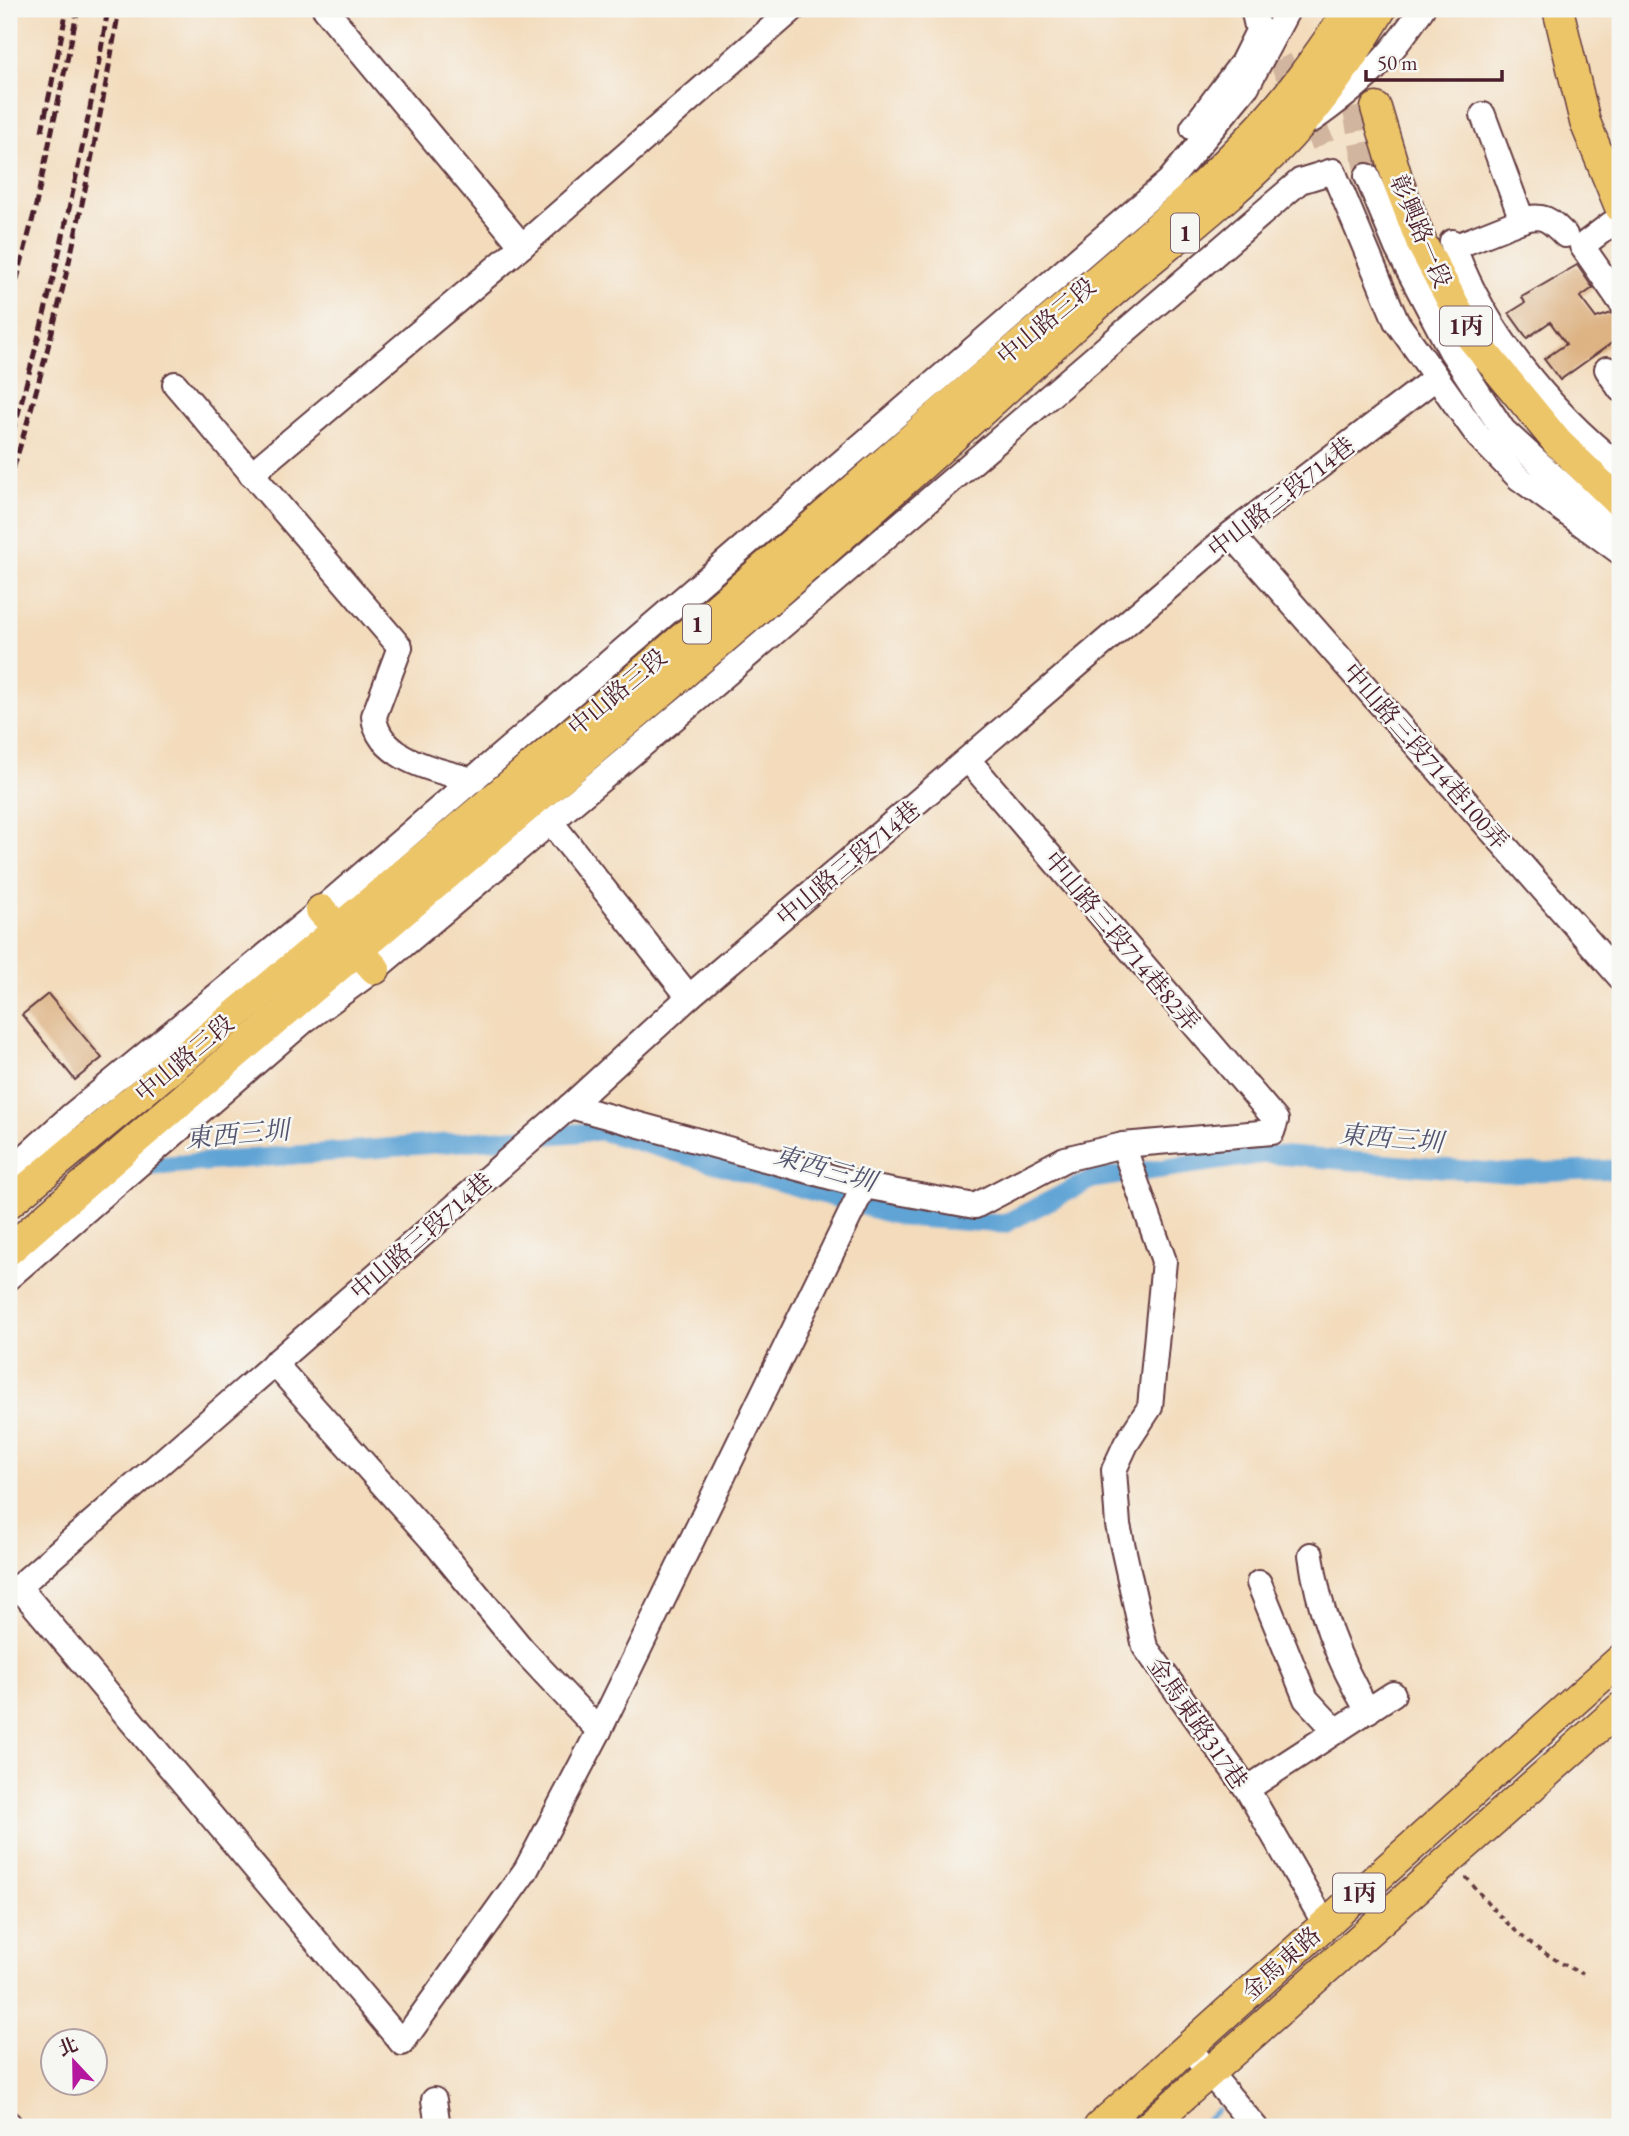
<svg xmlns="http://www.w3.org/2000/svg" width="1629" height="2136" font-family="'EB Garamond','Noto Serif TC',serif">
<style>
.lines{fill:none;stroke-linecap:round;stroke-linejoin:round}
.stream{stroke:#61a4d5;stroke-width:5}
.canal{stroke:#61a4d5;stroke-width:19}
.building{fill:#ddb384}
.minor-tunnel{stroke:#d1b59e;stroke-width:24;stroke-dasharray:24 12;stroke-linecap:butt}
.minor-casing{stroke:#633b41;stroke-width:28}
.major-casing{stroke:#633b41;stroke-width:33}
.path{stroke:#633b41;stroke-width:3.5;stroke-dasharray:5 5;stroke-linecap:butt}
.minor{stroke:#fff;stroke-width:24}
.major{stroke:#edc569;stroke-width:30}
.rail{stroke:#4a1f2b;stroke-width:5;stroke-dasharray:10 5;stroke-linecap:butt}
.labels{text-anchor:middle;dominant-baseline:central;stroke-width:5;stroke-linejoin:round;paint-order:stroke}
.shield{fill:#f6f6f2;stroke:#7e6067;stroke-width:2}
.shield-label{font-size:23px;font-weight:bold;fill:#4a1f2b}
.street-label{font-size:24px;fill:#4a1f2b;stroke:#f6f6f2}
.water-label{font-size:26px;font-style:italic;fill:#53546f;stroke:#f6f6f2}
</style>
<rect width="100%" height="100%" fill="#f6f6f2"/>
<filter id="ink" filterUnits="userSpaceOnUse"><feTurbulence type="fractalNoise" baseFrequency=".0143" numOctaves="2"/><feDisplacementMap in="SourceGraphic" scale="14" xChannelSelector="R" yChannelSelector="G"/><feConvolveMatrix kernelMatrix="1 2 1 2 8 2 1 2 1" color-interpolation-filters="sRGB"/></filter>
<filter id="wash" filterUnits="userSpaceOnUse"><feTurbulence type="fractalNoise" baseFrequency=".00686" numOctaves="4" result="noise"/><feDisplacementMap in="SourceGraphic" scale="28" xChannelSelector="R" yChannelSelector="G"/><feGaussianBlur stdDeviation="1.57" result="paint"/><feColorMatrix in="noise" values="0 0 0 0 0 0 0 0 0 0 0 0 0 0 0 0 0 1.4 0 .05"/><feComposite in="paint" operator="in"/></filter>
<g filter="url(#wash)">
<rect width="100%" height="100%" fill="#f3dbbb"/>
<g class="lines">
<polyline class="stream" points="1198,2127 1218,2110"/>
<polyline class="canal" points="129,1168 601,1131 902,1217 1004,1224 1092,1179 1264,1154 1505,1173 1620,1169"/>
</g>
<g id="blocks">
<g class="building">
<polygon points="1577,265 1593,288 1580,297 1596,318 1612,313 1620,326 1620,337 1560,380 1544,359 1566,344 1550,322 1527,338 1509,313 1525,303 1522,297"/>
<polygon points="48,994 102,1058 75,1080 22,1015"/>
</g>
</g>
</g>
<g filter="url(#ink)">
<use href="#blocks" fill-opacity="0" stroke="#633b41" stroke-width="2"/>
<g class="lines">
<g class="minor-tunnel">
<polyline points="1263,27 1327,151"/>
<polyline points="1348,72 1367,176"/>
</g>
<defs>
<g id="minor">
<polyline points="325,9 522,246"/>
<path d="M1483,115L1522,220C1543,213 1550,220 1565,235"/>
<path d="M1312,120C1364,83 1386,62 1422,9"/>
<polyline points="1193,128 1242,63 1258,31 1254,13"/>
<polyline points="1367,176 1397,248 1451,351 1503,430 1576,497 1620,531"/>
<polyline points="1611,224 1582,246 1620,301"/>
<path d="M1452,242C1483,330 1548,409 1620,467"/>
<polyline points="1454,247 1522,220"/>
<polyline points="1607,369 1620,389"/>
<path d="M175,384L400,647L374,716C377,760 441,772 474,780"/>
<polyline points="251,474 522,246 793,9"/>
<polyline points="1231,534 1620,977"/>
<polyline points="550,821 689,997"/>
<polyline points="570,1106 864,1186 975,1206 1065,1159 1123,1145 1272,1132 1276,1120 969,761"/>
<polyline points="1123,1145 1164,1261 1150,1407 1126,1444 1114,1470 1118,1525 1145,1647 1247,1789 1325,1924"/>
<polyline points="9,1172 72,1115 321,910 1169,181 1247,86 1288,9"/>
<polyline points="9,1277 305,1020 375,969 696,700 1300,181 1333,171 1396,321 1479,437 1519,478 1620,552"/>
<polyline points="274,1363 434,1542 522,1649 599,1731"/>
<path d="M1311,1555C1318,1609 1340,1664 1368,1711"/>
<polyline points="1259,1583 1306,1699 1336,1731"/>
<polyline points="18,1586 402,2043 526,1870 599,1731 864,1186"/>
<polyline points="9,1595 570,1106 689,997 1231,534 1434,379"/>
<polyline points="1247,1789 1393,1694"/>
<polyline points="1198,2059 1255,2127"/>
<polyline points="434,2100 438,2127"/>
<polyline points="9,2124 11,2127"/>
</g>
<g id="major">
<polyline points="1558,9 1585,122 1620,207"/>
<polyline points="1376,108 1398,181 1422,244 1471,337 1558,443 1620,503"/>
<polyline points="321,910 375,969"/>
<path d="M9,1203C317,947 626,692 926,426C1034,330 1151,242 1251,137C1289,98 1319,54 1350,9"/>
<path d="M9,1250C360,940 729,648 1072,328C1142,262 1223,208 1289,137C1325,99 1354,54 1381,9"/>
<polyline points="1099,2127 1620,1660"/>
<polyline points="1148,2127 1620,1708"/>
</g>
</defs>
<use href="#minor" class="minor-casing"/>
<use href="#major" class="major-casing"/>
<path class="path" d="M1466,1877C1503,1922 1529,1949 1583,1974"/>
<use href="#minor" class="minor"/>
<use href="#major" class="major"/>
<g class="rail">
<polyline points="42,131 67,9"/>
<polyline points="9,310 34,214 78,9"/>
<path d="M9,446C50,302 83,157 108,9"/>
<path d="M9,482C58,328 92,169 119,9"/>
</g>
</g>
</g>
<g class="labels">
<g class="shield">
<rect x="1171" y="213.5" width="28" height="39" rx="5"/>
<rect x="1440" y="306.5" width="52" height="39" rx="5"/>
<rect x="683" y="604.5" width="28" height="39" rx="5"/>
<rect x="1333" y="1873.5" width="52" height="39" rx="5"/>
</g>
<g class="shield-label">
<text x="1185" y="233">1</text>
<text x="1466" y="326">1丙</text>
<text x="697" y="624">1</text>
<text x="1359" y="1893">1丙</text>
</g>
<g class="street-label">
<text transform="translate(1421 231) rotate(67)">彰興路一段</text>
<text transform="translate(1046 321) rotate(-40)">中山路三段</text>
<text transform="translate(1281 497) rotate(-38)">中山路三段714巷</text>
<text transform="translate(617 692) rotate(-40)">中山路三段</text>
<text transform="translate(1426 756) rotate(49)">中山路三段714巷100弄</text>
<text transform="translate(848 863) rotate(-40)">中山路三段714巷</text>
<text transform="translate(1122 941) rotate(50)">中山路三段714巷82弄</text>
<text transform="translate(184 1058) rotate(-40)">中山路三段</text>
<text transform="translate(421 1236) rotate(-41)">中山路三段714巷</text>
<text transform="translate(1198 1723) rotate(55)">金馬東路317巷</text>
<text transform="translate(1281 1963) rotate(-42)">金馬東路</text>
</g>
<g class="water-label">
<text transform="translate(237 1134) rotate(-5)">東西三圳</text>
<text transform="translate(1391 1138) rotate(5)">東西三圳</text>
<text transform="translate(825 1168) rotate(16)">東西三圳</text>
</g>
</g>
<rect width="1629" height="2136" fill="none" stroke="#f6f6f2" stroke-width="35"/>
<g transform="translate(74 2062) rotate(338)"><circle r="33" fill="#f6f6f2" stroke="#b1a0a2" stroke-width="2"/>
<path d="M0-5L12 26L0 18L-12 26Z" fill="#b5179e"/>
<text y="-10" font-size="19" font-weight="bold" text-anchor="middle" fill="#4a1f2b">北</text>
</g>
<path d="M1366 70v10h136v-10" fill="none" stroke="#4a1f2b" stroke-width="3.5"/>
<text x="1377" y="70" font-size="21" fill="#4a1f2b" stroke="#f6f6f2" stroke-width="5" paint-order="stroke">50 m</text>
</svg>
